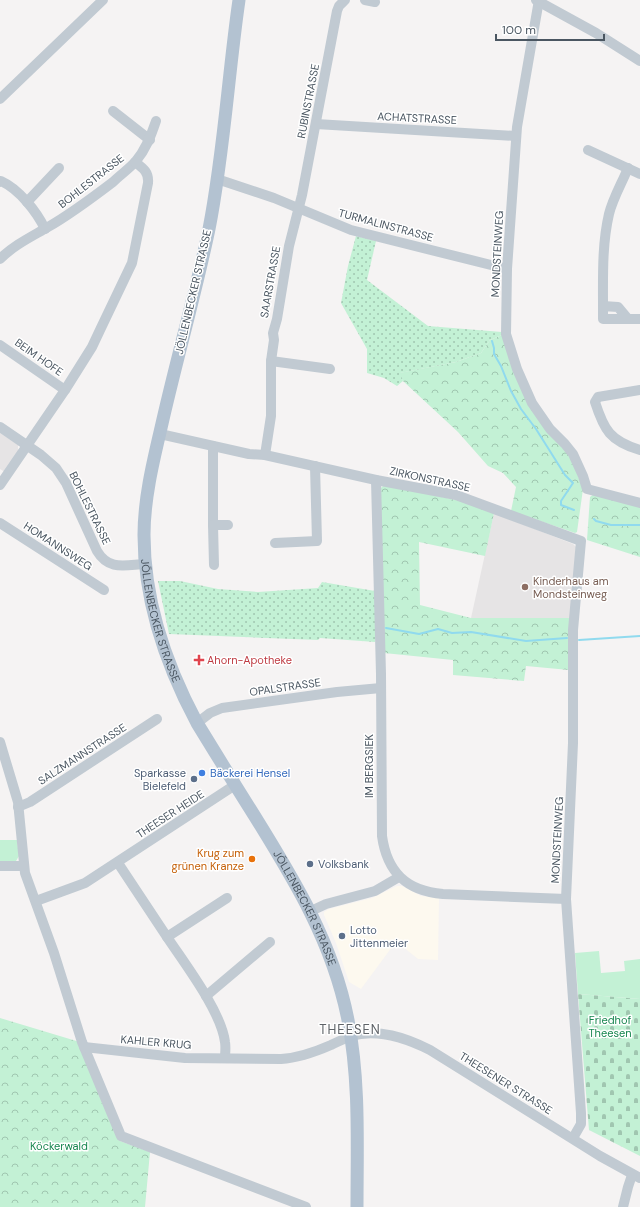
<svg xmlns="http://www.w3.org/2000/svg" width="640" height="1207" font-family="'DM Sans',sans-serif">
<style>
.commercial{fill:#fdf9ef}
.education{fill:#e6e4e5}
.grass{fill:#c3f1d5}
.forest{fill:url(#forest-crowns)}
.cemetery{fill:url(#cemetery-stones)}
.park{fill:url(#park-dots)}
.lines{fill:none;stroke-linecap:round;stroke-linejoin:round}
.stream{stroke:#90daee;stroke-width:2}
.minor{stroke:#c1cad2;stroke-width:10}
.major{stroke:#b3c2d1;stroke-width:13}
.education-dot{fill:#8d6e63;stroke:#fff;stroke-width:1.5}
.health-dot{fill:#e0444e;stroke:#fff;stroke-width:1.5}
.shop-dot{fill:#3f7fe0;stroke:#fff;stroke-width:1.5}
.service-dot{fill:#5c6f8a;stroke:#fff;stroke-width:1.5}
.food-dot{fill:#e8710a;stroke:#fff;stroke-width:1.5}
.labels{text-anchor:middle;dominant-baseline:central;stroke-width:3;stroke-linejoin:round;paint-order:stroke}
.street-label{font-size:11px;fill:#4a5661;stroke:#fff}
.education-label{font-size:11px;fill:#785e54;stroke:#fff;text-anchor:start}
.health-label{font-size:11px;fill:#be3a42;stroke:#fff;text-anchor:start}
.service-label{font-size:11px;fill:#4e5e75;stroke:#fff;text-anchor:start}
.shop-label{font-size:11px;fill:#366cbe;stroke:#fff;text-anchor:start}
.food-label{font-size:11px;fill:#c56008;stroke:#fff;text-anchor:end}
.park-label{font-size:11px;fill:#17864f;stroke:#fff}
.quarter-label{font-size:13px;letter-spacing:1px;fill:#5f6368;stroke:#fff}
</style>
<defs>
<pattern id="forest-crowns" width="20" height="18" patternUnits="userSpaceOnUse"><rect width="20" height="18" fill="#c3f1d5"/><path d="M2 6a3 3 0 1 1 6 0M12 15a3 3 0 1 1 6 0" fill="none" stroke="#a0c6b0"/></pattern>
<pattern id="cemetery-stones" width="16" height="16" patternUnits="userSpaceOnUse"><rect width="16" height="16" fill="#c3f1d5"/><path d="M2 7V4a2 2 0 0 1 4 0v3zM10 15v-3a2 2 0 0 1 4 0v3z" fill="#a0c6b0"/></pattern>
<pattern id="park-dots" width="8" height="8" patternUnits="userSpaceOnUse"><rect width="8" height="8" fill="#c3f1d5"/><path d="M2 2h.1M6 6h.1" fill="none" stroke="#a0c6b0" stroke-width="1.8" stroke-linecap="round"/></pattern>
</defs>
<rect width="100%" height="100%" fill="#f5f3f3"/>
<polygon class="commercial" points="397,886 402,886 421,896 439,898 438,960 418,959 398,943 395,943 361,989 349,982 336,943 324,915 324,912 329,909 372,898"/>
<g class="education">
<polygon points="0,433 18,445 18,451 5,472 0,469"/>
<polygon points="494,513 573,544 576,547 570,618 471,618"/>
</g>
<g class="grass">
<polygon points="0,840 17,840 19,856 16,861 0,862"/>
<polygon points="599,951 601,973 625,971 624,961 640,959 640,999 578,994 575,953"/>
</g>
<g class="forest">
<polygon points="502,335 517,378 570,455 583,489 577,532 575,533 511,511 516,487 503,473 488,466 458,432 403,381 399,373 456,362 481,353 490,340"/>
<polygon points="384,485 461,501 494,513 485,556 419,542 420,605 471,618 570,618 569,670 526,666 524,681 453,675 453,660 384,653 380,489"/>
<polygon points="594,494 640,507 640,557 587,540 590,497"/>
<polygon points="0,1018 83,1043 120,1141 150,1152 145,1207 0,1207"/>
</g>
<polygon class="cemetery" points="578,994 640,999 640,1156 589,1130"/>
<g class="park">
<polygon points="356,236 376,241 367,280 428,326 502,332 502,335 490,340 481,353 456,362 400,373 403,381 397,386 384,378 367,373 367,349 341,303 348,266"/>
<polygon points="158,581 180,581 218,589 258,592 318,588 322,582 375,591 375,642 320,638 318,640 169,634"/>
</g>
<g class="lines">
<g class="stream">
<polyline points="492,341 494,348 494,354 501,366 511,391 521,409 536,429 565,475 573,483 561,501 561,505 574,510"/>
<polyline points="594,519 596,521 611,525 640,525"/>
<polyline points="386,628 419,634 438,629 452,633 471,632 526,641 567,638"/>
<polyline points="579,640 640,636"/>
</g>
<g class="minor">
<polyline points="365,0 375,2"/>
<polyline points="536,0 596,33 640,61"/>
<polyline points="539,0 517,127 507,269 506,334 517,369 532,403 550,429 565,444 573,454 583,476 587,489 640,503"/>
<polyline points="0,99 103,0"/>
<polyline points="113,111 150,140"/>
<polyline points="316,124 516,136"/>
<polyline points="588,150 640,174"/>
<polyline points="217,179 274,198 351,230 507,269"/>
<path d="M0,182L1,181C19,189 37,212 45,229"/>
<polyline points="27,202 59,168"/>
<path d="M0,259C14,245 31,237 48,227C71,214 92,198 113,182C120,175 129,169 136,161C146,149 151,136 156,121"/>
<path d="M603,306C603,276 602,244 609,214C613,198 622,183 628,168"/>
<polyline points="628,319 618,307 603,306 603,319 640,319"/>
<polyline points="0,345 65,390"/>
<polyline points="271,361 330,369"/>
<path d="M640,390L598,397L595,402C604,430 610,441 640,450"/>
<path d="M0,427L41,455L56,468L66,483L97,551C109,571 125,565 145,564"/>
<polyline points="160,434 249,454 265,455 376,480 456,495 581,541 573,630 573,743 566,899 581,1113 581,1124 573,1138"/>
<polyline points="213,446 213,525"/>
<polyline points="265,455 271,416 271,361 274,340 273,333 277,319 289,246 302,195 337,11 339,6 345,0"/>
<path d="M376,480L381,674L382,836C387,872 406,891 443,894L566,899"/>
<path d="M0,485L65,390L92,347L100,330L132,263L148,183C149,172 143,168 135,162"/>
<polyline points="0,523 104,590"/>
<polyline points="275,543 317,541 315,466"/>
<polyline points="214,565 213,525 228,525"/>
<polyline points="197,723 210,713 222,708 337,692 381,688"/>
<polyline points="0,742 18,802 25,873 54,953 82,1042 121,1136 306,1207"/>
<polyline points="18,807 30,802 157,719"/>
<polyline points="118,863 167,937 227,898"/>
<polyline points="0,866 23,866"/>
<polyline points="36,901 85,883 235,785"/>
<polyline points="311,911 326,904 375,891 399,877"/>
<path d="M167,937C185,964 221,1011 225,1042C226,1048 225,1053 225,1058"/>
<polyline points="206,996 270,942"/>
<path d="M84,1047L185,1058L281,1059C298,1058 315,1052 331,1045C337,1042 344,1039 351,1036C378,1028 406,1038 430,1050L600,1156L640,1178"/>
<polyline points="623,1207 628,1187 632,1175"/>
</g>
<path class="major" id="s1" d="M239,0C228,76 224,153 209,229C195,296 176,361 161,428C153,462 144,499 144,535C144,600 166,665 197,723C216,754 235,785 254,815C295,881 333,943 348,1020C360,1082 357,1145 357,1207"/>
</g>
<circle class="education-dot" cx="525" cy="587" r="4"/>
<path class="health-dot" d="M197 654h4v4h4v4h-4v4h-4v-4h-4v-4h4z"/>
<circle class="shop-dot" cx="202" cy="773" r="4"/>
<g class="service-dot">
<circle cx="194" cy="779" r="4"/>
<circle cx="310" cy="864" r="4"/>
<circle cx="342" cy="936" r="4"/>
</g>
<circle class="food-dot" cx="252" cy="859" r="4"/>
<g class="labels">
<g class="street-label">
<text transform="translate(308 101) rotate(-79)">RUBINSTRASSE</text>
<text transform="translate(417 118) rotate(3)">ACHATSTRASSE</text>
<text transform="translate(91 181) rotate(-38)">BOHLESTRASSE</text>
<text transform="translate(386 225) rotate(15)">TURMALINSTRASSE</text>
<text transform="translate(497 254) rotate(-87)">MONDSTEINWEG</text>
<text transform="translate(270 282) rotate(-80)">SAARSTRASSE</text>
<text transform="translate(193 292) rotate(-77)">JÖLLENBECKER STRASSE</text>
<text transform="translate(39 357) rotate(35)">BEIM HOFE</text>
<text transform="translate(430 479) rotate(12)">ZIRKONSTRASSE</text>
<text transform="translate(90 508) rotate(64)">BOHLESTRASSE</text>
<text transform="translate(58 546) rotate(33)">HOMANNSWEG</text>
<text stroke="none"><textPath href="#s1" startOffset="632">JÖLLENBECKER STRASSE</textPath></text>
<text transform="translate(285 687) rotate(-8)">OPALSTRASSE</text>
<text transform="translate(82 754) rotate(-33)">SALZMANNSTRASSE</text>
<text transform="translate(369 766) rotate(-90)">IM BERGSIEK</text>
<text transform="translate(170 814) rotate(-33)">THEESER HEIDE</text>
<text transform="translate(557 840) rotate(-87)">MONDSTEINWEG</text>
<text stroke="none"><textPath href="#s1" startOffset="956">JÖLLENBECKER STRASSE</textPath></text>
<text transform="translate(156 1042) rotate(5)">KAHLER KRUG</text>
<text transform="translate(506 1083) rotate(32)">THEESENER STRASSE</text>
</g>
<g class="education-label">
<text x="533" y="581">Kinderhaus am<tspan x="533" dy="13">Mondsteinweg</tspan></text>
</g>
<g class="health-label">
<text x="207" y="660">Ahorn-Apotheke</text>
</g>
<g class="service-label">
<text x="186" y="773" text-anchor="end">Sparkasse<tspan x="186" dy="13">Bielefeld</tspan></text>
<text x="318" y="864">Volksbank</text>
<text x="350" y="930">Lotto<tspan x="350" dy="13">Jittenmeier</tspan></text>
</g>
<g class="shop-label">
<text x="210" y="773">Bäckerei Hensel</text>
</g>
<g class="food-label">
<text x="244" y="853">Krug zum<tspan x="244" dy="13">grünen Kranze</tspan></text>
</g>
<g class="park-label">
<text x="610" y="1020">Friedhof<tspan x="610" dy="13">Theesen</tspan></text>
<text x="59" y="1146">Köckerwald</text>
</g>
<g class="quarter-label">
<text x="350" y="1029">THEESEN</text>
</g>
</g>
<path d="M496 34v6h108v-6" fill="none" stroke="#4a5661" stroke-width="2"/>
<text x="502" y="34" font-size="12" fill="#4a5661" stroke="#ffffff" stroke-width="3" paint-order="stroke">100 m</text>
</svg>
